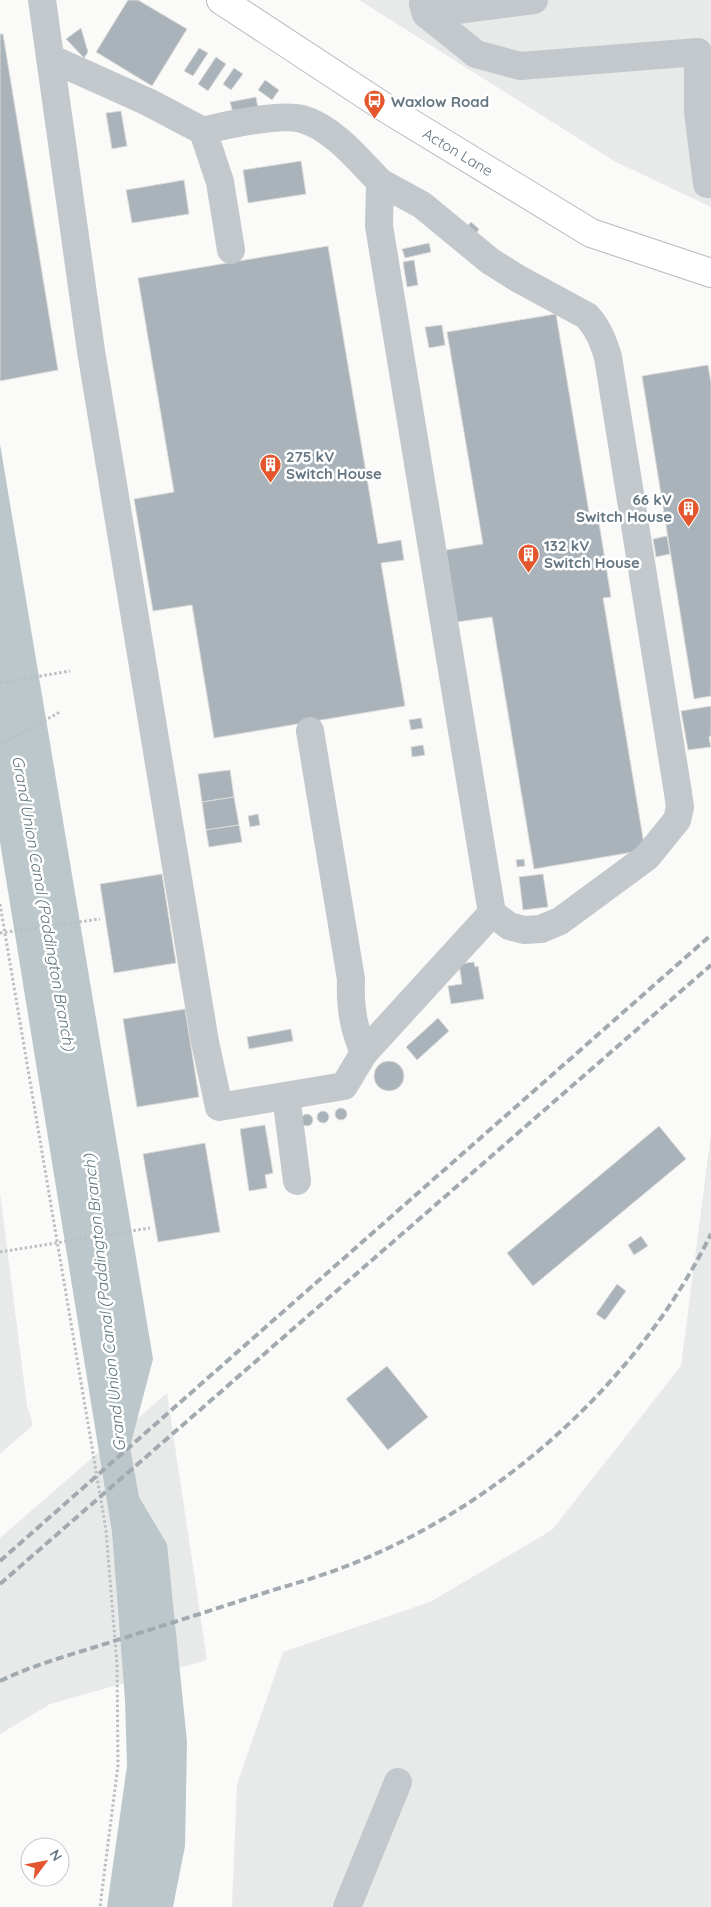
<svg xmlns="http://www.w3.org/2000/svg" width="711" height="1907" font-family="Quicksand,sans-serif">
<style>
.built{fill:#e8e9e9}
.water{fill:#bbc7cb}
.building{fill:#aab3b9;stroke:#dcdcda}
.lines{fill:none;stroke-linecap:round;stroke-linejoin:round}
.major-casing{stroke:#b5babe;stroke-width:30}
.path{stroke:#bbbfc2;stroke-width:3;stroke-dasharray:2.5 2.5;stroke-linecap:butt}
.minor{stroke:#c3c8cc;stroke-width:28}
.major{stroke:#fff;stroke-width:28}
.rail{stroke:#a2aab0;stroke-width:4;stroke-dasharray:8 4;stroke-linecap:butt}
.path-bridge{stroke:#bbbfc2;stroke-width:3;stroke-dasharray:2.5 2.5;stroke-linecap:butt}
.labels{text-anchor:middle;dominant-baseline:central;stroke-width:5;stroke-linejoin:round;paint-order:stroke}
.poi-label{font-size:15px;font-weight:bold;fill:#657683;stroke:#fff;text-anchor:start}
.street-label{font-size:15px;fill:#657683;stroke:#fff}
.water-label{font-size:16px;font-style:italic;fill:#60757c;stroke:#fff}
</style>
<rect width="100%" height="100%" fill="#fafaf8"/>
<g class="built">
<polygon points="359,0 711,0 711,207 614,161"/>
<polygon points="711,1134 711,1907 232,1907 237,1784 283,1652 430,1602 552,1530 681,1366"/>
<polygon points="0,1192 27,1406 33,1425 0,1454"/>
<polygon points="167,1393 207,1660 50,1704 0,1734 0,1538"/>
</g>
<polygon class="water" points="0,444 153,1359 130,1447 139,1497 167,1544 187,1742 185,1846 173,1907 107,1907 127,1766 125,1700 112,1532 0,842"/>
<g class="building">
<polygon points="128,0 138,0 187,29 152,86 96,52"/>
<polygon points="81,28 88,52 84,58 66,39"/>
<polygon points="0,34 3,34 58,370 0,381"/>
<polygon points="199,48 208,53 193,76 184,71"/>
<polygon points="216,57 226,64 208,91 198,84"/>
<polygon points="234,68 243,74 231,90 223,84"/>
<polygon points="265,80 279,90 272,100 258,90"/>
<polygon points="256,97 258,108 233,113 230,102"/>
<polygon points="121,111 127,146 112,149 106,113"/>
<polygon points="301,161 306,194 248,203 243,170"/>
<polygon points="184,180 189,214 132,223 126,190"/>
<polygon points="471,222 479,229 476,234 467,227"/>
<polygon points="429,243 431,252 405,258 402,249"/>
<polygon points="328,246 378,544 401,540 404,560 381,563 405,706 214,738 192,605 153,611 134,499 174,492 138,278"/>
<polygon points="414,260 418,285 407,287 403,262"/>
<polygon points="556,314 591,524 599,523 611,597 603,598 645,850 534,869 492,617 457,622 446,550 483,544 447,332"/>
<polygon points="442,325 445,345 429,348 425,327"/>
<polygon points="708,365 711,382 711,696 694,699 642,376"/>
<polygon points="667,536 670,554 656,557 653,539"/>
<polygon points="711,706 711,736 709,737 711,747 688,750 681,711"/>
<polygon points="421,718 423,728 411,730 409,720"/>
<polygon points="423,745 425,755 412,757 411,747"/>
<polygon points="230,770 234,797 202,802 198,774"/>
<polygon points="234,797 239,825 206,830 202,802"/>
<polygon points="258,814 260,825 250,827 248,816"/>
<polygon points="239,825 242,842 209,847 206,830"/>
<polygon points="524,859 525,866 517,867 516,860"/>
<polygon points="162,874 176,963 114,973 100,884"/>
<polygon points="543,874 548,907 523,910 519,877"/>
<polygon points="474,962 475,967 478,966 484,999 451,1004 448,986 462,984 459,964"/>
<polygon points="185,1009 199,1097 137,1107 123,1019"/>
<polygon points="438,1018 449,1031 417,1060 406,1047"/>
<polygon points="291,1029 293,1041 249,1049 247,1037"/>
<circle cx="389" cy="1076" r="15"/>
<circle cx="341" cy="1114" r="6"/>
<circle cx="323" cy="1117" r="6"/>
<circle cx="307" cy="1120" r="6"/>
<polygon points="265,1125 273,1173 265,1175 267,1188 249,1191 240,1129"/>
<polygon points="659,1126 686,1159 533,1286 507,1253"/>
<polygon points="205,1143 220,1232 158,1242 143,1154"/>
<polygon points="641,1236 648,1246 634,1255 628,1245"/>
<polygon points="617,1284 626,1291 605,1320 596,1314"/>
<polygon points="387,1366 428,1417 388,1450 346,1399"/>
</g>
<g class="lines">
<defs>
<polyline id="major" points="221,0 384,107 591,233 711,273"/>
</defs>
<use href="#major" class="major-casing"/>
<g class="path">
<polyline points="0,683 70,671"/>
<polyline points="0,745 60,712"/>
<polyline points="0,904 106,1530 117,1665 118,1765 100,1907"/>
</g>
<g class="minor">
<path d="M42,0L91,351L205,1042L219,1107L344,1086L364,1053C353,1027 350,1007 351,979L310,731"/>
<polyline points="423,4 426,14 534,0"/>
<polyline points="426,14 476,54 520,66 698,52 698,112 707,184"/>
<path d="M50,58L148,102L203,131C225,125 281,113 302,119C332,127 359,160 380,182L379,226L492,913L364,1053"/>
<polyline points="203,131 220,182 231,250"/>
<path d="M380,182L422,205L490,261L517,278L587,316C598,328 603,341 608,357L678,793L680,807L677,820L647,857L560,921L541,929L524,930L509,926L492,913"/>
<polyline points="286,1096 297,1181"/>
<polyline points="347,1907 398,1782"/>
</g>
<use href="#major" class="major"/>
<g class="rail">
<polyline points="0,1561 711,935"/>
<polyline points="0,1584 711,965"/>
<path d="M0,1681C35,1664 74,1654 111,1642C165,1625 219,1608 273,1590C297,1583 321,1576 344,1567C498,1508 638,1382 711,1234"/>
</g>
<g class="path-bridge">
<polyline points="0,933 100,919"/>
<polyline points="0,1252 150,1228"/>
</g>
</g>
<defs>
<symbol id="bus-pin" viewBox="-11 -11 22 30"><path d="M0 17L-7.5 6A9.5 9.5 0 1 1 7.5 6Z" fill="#e4572e" stroke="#fff"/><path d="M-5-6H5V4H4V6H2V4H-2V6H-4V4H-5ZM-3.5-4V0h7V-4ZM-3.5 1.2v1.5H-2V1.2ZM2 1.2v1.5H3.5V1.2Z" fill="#fff"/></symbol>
<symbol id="building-pin" viewBox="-11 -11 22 30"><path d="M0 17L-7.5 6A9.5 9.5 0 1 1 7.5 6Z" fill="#e4572e" stroke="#fff"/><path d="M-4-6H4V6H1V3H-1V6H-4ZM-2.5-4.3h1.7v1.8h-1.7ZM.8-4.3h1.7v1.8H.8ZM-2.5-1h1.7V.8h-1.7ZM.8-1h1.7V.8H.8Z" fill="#fff"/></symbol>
</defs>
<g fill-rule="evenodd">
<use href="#bus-pin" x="362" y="88" width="25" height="34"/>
<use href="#building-pin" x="258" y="452" width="25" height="34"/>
<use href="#building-pin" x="676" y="496" width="25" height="34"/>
<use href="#building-pin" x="516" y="542" width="25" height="34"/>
</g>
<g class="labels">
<g class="poi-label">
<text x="391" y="101">Waxlow Road</text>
<text x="286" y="456">275 kV<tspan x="286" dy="17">Switch House</tspan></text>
<text x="672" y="499" text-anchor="end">66 kV<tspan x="672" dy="17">Switch House</tspan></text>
<text x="544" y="545">132 kV<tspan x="544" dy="17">Switch House</tspan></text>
</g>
<g class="street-label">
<text transform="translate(458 152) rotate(31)">Acton Lane</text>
</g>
<g class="water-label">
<text transform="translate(44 903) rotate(80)">Grand Union Canal (Paddington Branch)</text>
<text transform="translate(104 1303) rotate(-96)">Grand Union Canal (Paddington Branch)</text>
</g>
</g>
<g transform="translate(45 1862) rotate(58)"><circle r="24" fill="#ffffff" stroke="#c1c8cd"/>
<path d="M0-4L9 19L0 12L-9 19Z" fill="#e4572e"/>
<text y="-8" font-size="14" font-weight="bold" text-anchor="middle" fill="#657683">N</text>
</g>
</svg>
